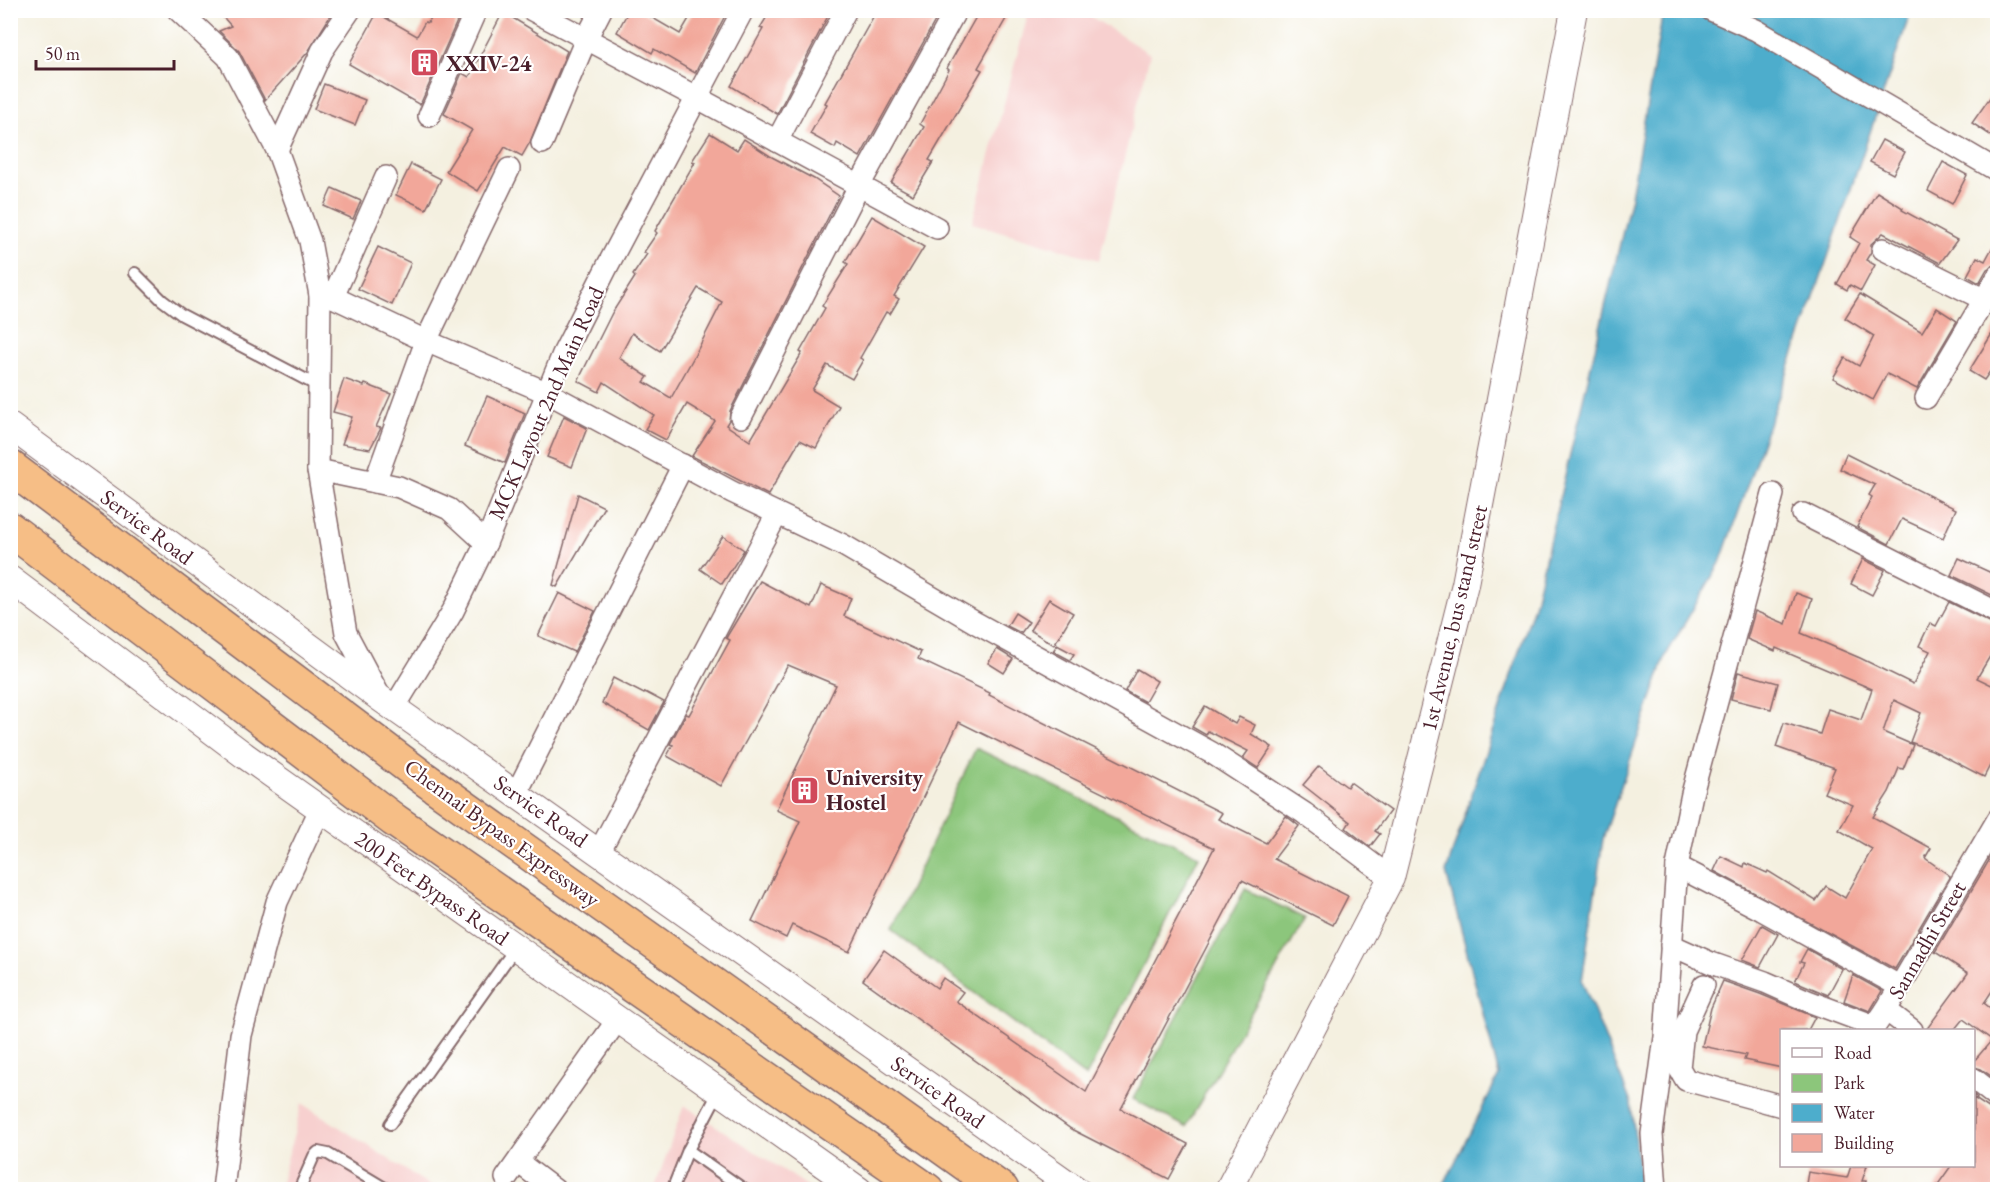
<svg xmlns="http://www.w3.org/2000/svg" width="2008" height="1200" font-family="'EB Garamond',serif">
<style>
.built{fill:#f7d0cf}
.green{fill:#8cc67b;stroke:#6b7253;stroke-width:1.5}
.water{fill:#4dadcc;stroke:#4c667c;stroke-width:1.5}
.building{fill:#f2a79a;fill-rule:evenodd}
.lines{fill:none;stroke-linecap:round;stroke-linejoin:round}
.service-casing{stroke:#86686a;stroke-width:14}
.minor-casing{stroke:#86686a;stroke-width:24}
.tertiary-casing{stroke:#86686a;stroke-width:28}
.trunk-casing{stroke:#86686a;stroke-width:36}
.service{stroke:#fff;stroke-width:10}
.minor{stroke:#fff;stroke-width:21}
.tertiary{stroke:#fff;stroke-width:26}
.trunk{stroke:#f6be86;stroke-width:33}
.labels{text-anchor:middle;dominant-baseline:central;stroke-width:4.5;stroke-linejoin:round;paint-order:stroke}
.poi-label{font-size:22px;font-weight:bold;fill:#4a1f2b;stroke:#fff;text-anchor:start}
.street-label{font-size:22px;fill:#4a1f2b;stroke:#fff}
</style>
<rect width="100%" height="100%" fill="#fff"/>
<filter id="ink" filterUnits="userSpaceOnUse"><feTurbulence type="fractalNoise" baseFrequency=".0167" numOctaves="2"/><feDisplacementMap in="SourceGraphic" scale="12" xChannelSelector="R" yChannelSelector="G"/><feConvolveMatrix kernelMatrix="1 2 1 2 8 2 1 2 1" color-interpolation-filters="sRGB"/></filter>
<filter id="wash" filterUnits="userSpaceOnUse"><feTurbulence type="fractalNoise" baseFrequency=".008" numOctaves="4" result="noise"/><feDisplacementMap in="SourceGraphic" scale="24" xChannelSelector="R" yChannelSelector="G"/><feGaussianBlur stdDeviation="1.35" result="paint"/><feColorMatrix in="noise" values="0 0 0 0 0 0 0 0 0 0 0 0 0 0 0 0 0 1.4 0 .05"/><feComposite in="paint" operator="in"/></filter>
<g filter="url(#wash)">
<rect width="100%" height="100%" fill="#f4f0e0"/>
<g class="built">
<polygon points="1029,11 1082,11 1150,54 1099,260 972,223"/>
<polygon points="302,1103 435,1189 279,1190"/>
<polygon points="684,1105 812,1189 654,1190"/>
</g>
<g class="green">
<polygon points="976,748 1199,856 1086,1077 891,930"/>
<polygon points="1245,889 1305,918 1186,1127 1133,1099"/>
</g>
<polygon class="water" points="1663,11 1911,11 1829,254 1720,563 1666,655 1603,839 1582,981 1631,1103 1641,1189 1441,1190 1499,1075 1446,872 1534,606 1631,197"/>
<g id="blocks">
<g class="building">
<polygon points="217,10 334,10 308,52 265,100 239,51 219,31 231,26"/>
<polygon points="435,10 462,10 420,105 349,64 377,13 417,36 425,22 428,23"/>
<polygon points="629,10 639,10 680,34 694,10 728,10 695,73 654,49 652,53 617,32"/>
<polygon points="771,10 831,10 777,114 731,86 763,29 760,28"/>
<polygon points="877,10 941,10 860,157 837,143 835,148 810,134 827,104 825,103"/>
<polygon points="980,10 1011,10 978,68 982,70 929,160 933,162 913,195 891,183 924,127 920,124 949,70 947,68"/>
<polygon points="503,12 567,51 530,142 522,156 505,147 478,191 446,171 472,130 444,114 462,73 469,77"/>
<polygon points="324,84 365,100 355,125 314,109"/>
<polygon points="1998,86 1998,140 1972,123"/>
<path d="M710,133L737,150L744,139L770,156L814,179L839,196L730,411L729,420L726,425L750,441L802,353L800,352L825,308L822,306L848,264L845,262L872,216L924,247L894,296L899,299L890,314L886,312L860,358L863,360L852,379L827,365L812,390L839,406L816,448L800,440L768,495L692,456L715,421L687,404L666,440L645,429L654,415L604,382L599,392L578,381L612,313L635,277L633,275L647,254L644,252L657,233L655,231L695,162L692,161ZM698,288L722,302L696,353L671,398L644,382L648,377L619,358L632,333L660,351Z"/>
<polygon points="1882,140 1905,152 1893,174 1870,162"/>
<polygon points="1943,162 1967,175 1952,204 1928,191"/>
<polygon points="411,164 441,179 426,209 396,195"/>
<polygon points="332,188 361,201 353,219 324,206"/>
<polygon points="1877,192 1903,208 1902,210 1957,240 1940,263 1883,233 1871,244 1871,252 1866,260 1875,265 1861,291 1850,285 1847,290 1837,284 1859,243 1850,237"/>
<polygon points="1998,237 1998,263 1987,269 1979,283 1967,276 1977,257 1985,261"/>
<polygon points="378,247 411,263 392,305 358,289"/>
<polygon points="1860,294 1922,332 1937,308 1957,321 1917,389 1887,374 1873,400 1833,378 1845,358 1859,366 1874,336 1845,318"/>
<polygon points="1998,324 1998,360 1984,380 1969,371"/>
<polygon points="344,379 364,386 365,384 391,394 376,427 381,428 370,449 342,444 352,417 333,412"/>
<polygon points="487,396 525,413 505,463 465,446"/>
<polygon points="564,416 587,428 572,467 547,457"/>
<polygon points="1846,454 1956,509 1943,538 1902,519 1889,544 1857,527 1872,497 1869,495 1875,485 1840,469"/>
<polygon points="578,494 604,507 557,587 553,585"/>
<polygon points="723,536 744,550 722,584 700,569"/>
<polygon points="1959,558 1998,576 1998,598 1951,575"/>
<polygon points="1863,559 1885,570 1872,595 1851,584"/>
<polygon points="760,581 811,608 821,585 851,598 844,616 921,652 918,659 990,693 989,695 1222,813 1218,819 1266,843 1286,816 1299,826 1274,859 1348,896 1333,925 1242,880 1121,1109 1188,1144 1169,1179 1071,1129 863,980 884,950 937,988 943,978 963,992 956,1001 1086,1092 1214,848 959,722 849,952 792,925 786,938 752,921 800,821 776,810 836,685 788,665 721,786 667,756 673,745 670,744 686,714 689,715 730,640 726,638"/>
<polygon points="559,593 595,611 574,652 538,636"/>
<polygon points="1796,593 1812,599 1801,633 1860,658 1913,684 1930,651 1919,646 1930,623 1936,626 1949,602 1998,626 1998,643 1977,678 1998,688 1998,750 1984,777 1932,750 1910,742 1921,713 1894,700 1883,732 1913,745 1903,769 1899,768 1889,792 1873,817 1931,848 1925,858 1950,876 1895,969 1714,871 1721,856 1744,867 1745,863 1767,873 1768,871 1816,901 1826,886 1845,898 1872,849 1839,830 1853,805 1824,793 1835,768 1776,747 1784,723 1820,734 1828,709 1861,720 1872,689 1776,648 1775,651 1747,639 1755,611 1786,624"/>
<polygon points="1049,599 1073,613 1054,645 1030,630"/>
<polygon points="1015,613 1029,622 1021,633 1007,626"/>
<polygon points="1057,645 1074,654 1070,660 1053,651"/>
<polygon points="997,649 1013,659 1004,673 988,663"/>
<polygon points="1137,669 1157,681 1145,702 1125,691"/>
<polygon points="1738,672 1778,683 1771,709 1731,699"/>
<polygon points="613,678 644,694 645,692 664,702 649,730 602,703"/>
<polygon points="1205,706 1235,724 1239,717 1255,725 1251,734 1272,747 1258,768 1243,758 1248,751 1208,731 1206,735 1192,727"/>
<polygon points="1319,766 1347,787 1350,782 1390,811 1375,831 1380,834 1370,847 1346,828 1350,822 1303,785"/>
<polygon points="1991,857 1998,861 1998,982 1984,1003 1998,1014 1998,1074 1994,1078 1981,1069 1974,1067 1974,1061 1992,1040 1963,1019 1954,1030 1926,1030 1968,973 1935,952"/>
<polygon points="1762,925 1778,934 1760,967 1742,960"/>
<polygon points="1807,949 1842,969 1828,995 1795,981 1804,963 1800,962"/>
<polygon points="1853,975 1882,991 1870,1011 1844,1001"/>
<polygon points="1723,981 1760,994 1815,1017 1808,1030 1782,1030 1782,1068 1744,1060 1746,1055 1702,1046 1711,1008"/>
<polygon points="1974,1095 1977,1098 1975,1099 1998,1114 1998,1190 1934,1190 1951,1166 1974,1166"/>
<polygon points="1851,1166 1867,1166 1862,1181 1866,1181 1865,1190 1805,1190 1808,1172 1847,1178"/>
</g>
</g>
</g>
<g filter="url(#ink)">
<use href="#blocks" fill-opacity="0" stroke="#86686a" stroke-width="1.5"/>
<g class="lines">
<defs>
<g id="service">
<polyline points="135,273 162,300 182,315 318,386"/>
<polyline points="390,1124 516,947"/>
<polyline points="688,1150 745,1190"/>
<polyline points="299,1190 314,1156 318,1152 328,1154 388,1190"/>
<polyline points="672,1190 688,1150 719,1091"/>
</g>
<g id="minor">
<polyline points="178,10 228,57 277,150 310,241 320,295 318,470 346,633 380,697"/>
<polyline points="532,10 696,97 937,228"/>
<polyline points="1711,10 1756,30 1998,171"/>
<polyline points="429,116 476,10"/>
<polyline points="777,141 846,10"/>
<polyline points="542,143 586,39 601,10"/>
<polyline points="277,150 322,51 350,10"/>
<polyline points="1883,249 1983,299"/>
<polyline points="320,295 333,297 426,341 548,393 732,492 843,545 976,623 1212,753 1304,813 1391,878"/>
<polyline points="333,297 386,177"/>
<polyline points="1926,398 1998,276"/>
<polyline points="741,417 859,186 956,10"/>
<polyline points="318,470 399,487 449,509 486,543"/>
<polyline points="375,482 426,341 509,169"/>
<polyline points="1803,514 1998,613"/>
<polyline points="394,708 453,611 486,543 563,354 608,265 743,10"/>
<polyline points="516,794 683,465"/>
<polyline points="599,852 777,514"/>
<polyline points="1677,866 1762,910 1899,986"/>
<polyline points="1671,945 1711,963 1765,982 1808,1001 1875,1026"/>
<polyline points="1704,985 1683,1031 1679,1068 1686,1080 1782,1106"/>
<polyline points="1886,1010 1912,1030"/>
<polyline points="1874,1030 1875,1026 1886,1010 1998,819"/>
<polyline points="1974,1079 1998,1098"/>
<polyline points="518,1162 555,1190"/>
<polyline points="506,1178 618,1019"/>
<polyline points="223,1190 241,1035 277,902 316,818 323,811"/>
<polyline points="1656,1190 1652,1134 1665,1037 1677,866 1692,794 1773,494"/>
</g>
<g id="tertiary">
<polyline points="10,426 381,699 1077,1190"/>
<polyline points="10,579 244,755 859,1190"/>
<polyline points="1228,1190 1391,878 1465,584 1574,10"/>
</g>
<g id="trunk">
<polyline points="10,467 422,777 1002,1190"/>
<polyline points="10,529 394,820 927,1190"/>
</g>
</defs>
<use href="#service" class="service-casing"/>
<use href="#minor" class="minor-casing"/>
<use href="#tertiary" class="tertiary-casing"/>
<use href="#trunk" class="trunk-casing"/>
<use href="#service" class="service"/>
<use href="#minor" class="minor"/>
<use href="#tertiary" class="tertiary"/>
<use href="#trunk" class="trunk"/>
</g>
</g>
<defs>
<symbol id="building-square" viewBox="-11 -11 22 22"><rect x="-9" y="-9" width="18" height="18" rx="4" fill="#d1495b" stroke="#fff"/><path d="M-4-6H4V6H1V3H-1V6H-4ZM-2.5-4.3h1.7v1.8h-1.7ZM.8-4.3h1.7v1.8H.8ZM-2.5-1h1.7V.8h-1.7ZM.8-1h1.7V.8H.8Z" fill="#fff"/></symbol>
</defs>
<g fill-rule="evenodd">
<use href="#building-square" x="408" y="46" width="33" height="33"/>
<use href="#building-square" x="788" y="774" width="33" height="33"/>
</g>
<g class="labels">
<g class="poi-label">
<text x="446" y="63">XXIV-24</text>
<text x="826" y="777">University<tspan x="826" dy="25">Hostel</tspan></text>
</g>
<g class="street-label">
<text transform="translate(546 403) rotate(-66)">MCK Layout 2nd Main Road</text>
<text transform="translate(147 527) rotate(37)">Service Road</text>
<text transform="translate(1454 618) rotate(-77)">1st Avenue, bus stand street</text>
<text transform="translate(541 811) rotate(35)">Service Road</text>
<text transform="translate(502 833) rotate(36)">Chennai Bypass Expressway</text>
<text transform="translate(432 888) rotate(35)">200 Feet Bypass Road</text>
<text transform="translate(1927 940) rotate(-60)">Sannadhi Street</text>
<text transform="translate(938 1092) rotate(35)">Service Road</text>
</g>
</g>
<rect width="2008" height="1200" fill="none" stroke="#fff" stroke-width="36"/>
<rect x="1780" y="1029" width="195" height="138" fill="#ffffff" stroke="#b7a5aa" stroke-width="1.5"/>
<rect x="1792" y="1048" width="30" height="9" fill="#ffffff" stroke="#b7a5aa" stroke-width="1.5"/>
<text x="1834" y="1059" font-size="18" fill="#4a1f2b">Road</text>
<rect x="1792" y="1074" width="30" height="18" fill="#8cc67b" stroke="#b7a5aa" stroke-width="1.5"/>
<text x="1834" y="1089" font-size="18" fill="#4a1f2b">Park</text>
<rect x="1792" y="1104" width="30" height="18" fill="#4dadcc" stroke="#b7a5aa" stroke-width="1.5"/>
<text x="1834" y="1119" font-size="18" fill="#4a1f2b">Water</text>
<rect x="1792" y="1134" width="30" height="18" fill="#f2a79a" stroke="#b7a5aa" stroke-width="1.5"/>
<text x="1834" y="1149" font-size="18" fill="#4a1f2b">Building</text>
<path d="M36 60v9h138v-9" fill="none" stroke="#4a1f2b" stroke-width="3"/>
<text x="45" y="60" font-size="18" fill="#4a1f2b" stroke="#ffffff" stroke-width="4.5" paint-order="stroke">50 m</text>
</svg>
